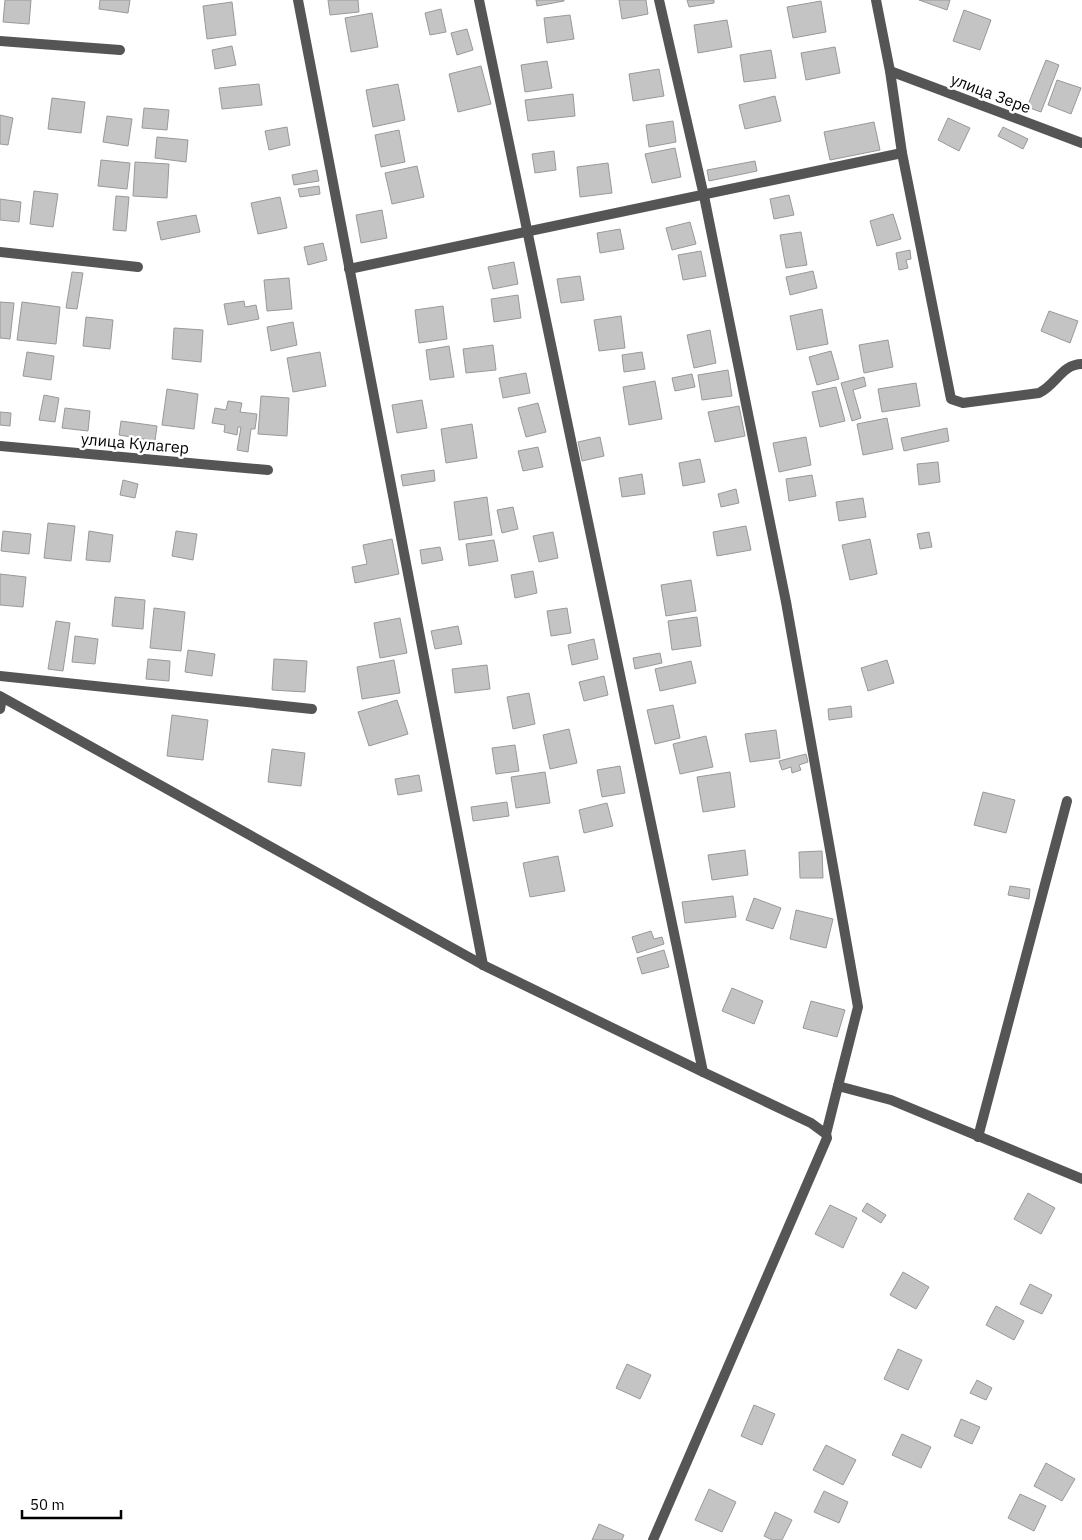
<svg xmlns="http://www.w3.org/2000/svg" width="1082" height="1540" font-family="'IBM Plex Sans',sans-serif">
<style>
.building{fill:#c4c4c4;stroke:#999}
.lines{fill:none;stroke-linecap:round;stroke-linejoin:round}
.minor{stroke:#555;stroke-width:10}
.labels{text-anchor:middle;dominant-baseline:central;stroke-width:5;stroke-linejoin:round;paint-order:stroke}
.street-label{font-size:16px;fill:#000;stroke:#fff}
</style>
<rect width="100%" height="100%" fill="#fff"/>
<g class="building">
<polygon points="5,0 31,0 29,24 3,22"/>
<polygon points="100,0 130,0 128,13 99,9"/>
<polygon points="328,0 358,0 359,12 330,15"/>
<polygon points="536,0 564,0 564,1 537,6"/>
<polygon points="619,0 646,0 648,14 622,19"/>
<polygon points="687,0 714,0 714,3 689,7"/>
<polygon points="919,0 950,0 947,10"/>
<polygon points="821,1 826,32 793,38 787,7"/>
<polygon points="232,2 236,35 207,39 203,6"/>
<polygon points="441,9 446,32 430,35 425,13"/>
<polygon points="964,10 991,20 980,50 953,41"/>
<polygon points="372,13 378,47 351,52 345,18"/>
<polygon points="570,15 574,39 547,43 544,18"/>
<polygon points="727,20 732,47 698,53 694,25"/>
<polygon points="467,29 473,50 457,55 451,33"/>
<polygon points="232,46 236,65 215,69 212,50"/>
<polygon points="835,47 840,73 806,80 801,53"/>
<polygon points="771,50 776,78 744,82 740,55"/>
<polygon points="1046,60 1059,65 1041,112 1027,107"/>
<polygon points="547,61 552,88 525,92 521,65"/>
<polygon points="481,66 491,104 458,112 449,74"/>
<polygon points="659,69 664,96 633,101 629,74"/>
<polygon points="1057,80 1081,88 1071,114 1048,105"/>
<polygon points="259,84 262,105 222,109 219,88"/>
<polygon points="398,84 405,120 373,127 366,90"/>
<polygon points="573,94 575,116 528,121 525,100"/>
<polygon points="775,96 781,121 745,129 739,105"/>
<polygon points="52,98 85,102 81,133 48,129"/>
<polygon points="144,108 169,110 167,130 142,128"/>
<polygon points="0,115 13,118 8,145 0,144"/>
<polygon points="107,116 132,119 128,146 103,142"/>
<polygon points="948,118 970,128 959,151 938,140"/>
<polygon points="673,121 676,142 649,147 646,125"/>
<polygon points="874,122 880,150 830,160 824,132"/>
<polygon points="287,127 290,145 269,150 265,131"/>
<polygon points="1003,127 1028,139 1023,149 998,136"/>
<polygon points="399,130 405,162 381,167 375,135"/>
<polygon points="157,137 188,140 186,162 155,158"/>
<polygon points="675,148 681,177 652,183 645,154"/>
<polygon points="554,151 556,170 535,173 532,154"/>
<polygon points="101,160 130,163 127,189 98,186"/>
<polygon points="755,161 757,171 709,181 707,170"/>
<polygon points="135,162 169,164 167,198 133,196"/>
<polygon points="608,163 612,193 580,197 577,167"/>
<polygon points="417,166 424,197 392,204 385,173"/>
<polygon points="317,170 319,181 294,185 292,175"/>
<polygon points="319,186 320,194 300,197 298,189"/>
<polygon points="34,191 58,194 53,227 30,224"/>
<polygon points="789,195 794,215 774,219 770,199"/>
<polygon points="116,196 129,197 126,231 113,230"/>
<polygon points="280,197 287,228 258,234 251,203"/>
<polygon points="0,199 21,202 19,222 0,220"/>
<polygon points="382,210 387,238 361,243 356,215"/>
<polygon points="893,214 901,239 877,246 870,221"/>
<polygon points="196,215 200,232 161,240 157,222"/>
<polygon points="690,222 696,244 672,250 666,228"/>
<polygon points="620,229 624,249 600,253 597,233"/>
<polygon points="801,232 807,265 786,268 780,235"/>
<polygon points="323,243 327,260 308,265 304,247"/>
<polygon points="910,250 911,259 906,260 908,268 899,270 896,253"/>
<polygon points="701,251 706,276 683,280 678,255"/>
<polygon points="514,262 518,284 493,289 488,267"/>
<polygon points="813,271 817,288 790,295 786,277"/>
<polygon points="72,272 83,273 77,309 66,308"/>
<polygon points="580,276 584,300 561,303 557,279"/>
<polygon points="289,278 292,309 267,311 264,280"/>
<polygon points="518,295 521,318 494,322 491,299"/>
<polygon points="244,301 245,307 256,305 259,319 228,325 224,304"/>
<polygon points="0,302 14,303 10,339 0,338"/>
<polygon points="22,302 60,307 56,344 17,340"/>
<polygon points="443,306 447,339 419,343 415,310"/>
<polygon points="822,309 828,344 797,350 790,316"/>
<polygon points="1049,311 1078,321 1070,343 1041,331"/>
<polygon points="621,316 625,348 599,351 594,320"/>
<polygon points="86,317 113,320 110,349 83,346"/>
<polygon points="293,322 297,345 271,351 267,327"/>
<polygon points="174,328 203,330 201,362 172,359"/>
<polygon points="710,330 716,363 694,368 687,335"/>
<polygon points="888,340 893,367 864,373 859,345"/>
<polygon points="493,345 496,370 466,373 463,349"/>
<polygon points="449,346 454,377 430,380 426,350"/>
<polygon points="831,351 839,379 817,385 809,357"/>
<polygon points="27,352 54,356 51,380 23,376"/>
<polygon points="320,352 326,386 293,392 287,358"/>
<polygon points="642,352 645,369 624,372 622,355"/>
<polygon points="728,370 732,396 702,400 698,375"/>
<polygon points="526,373 530,393 503,398 499,378"/>
<polygon points="692,374 695,387 675,391 672,378"/>
<polygon points="864,377 866,386 853,390 861,418 852,421 841,383"/>
<polygon points="655,381 662,419 629,425 623,387"/>
<polygon points="916,383 920,406 882,412 878,389"/>
<polygon points="836,387 845,421 820,427 812,392"/>
<polygon points="167,389 198,394 194,429 162,425"/>
<polygon points="44,395 59,398 55,422 39,420"/>
<polygon points="261,396 289,398 287,436 258,434"/>
<polygon points="422,400 427,428 397,433 392,405"/>
<polygon points="228,401 242,403 240,412 257,414 255,429 251,429 248,452 237,450 241,427 238,427 237,435 224,432 225,425 212,423 215,408 226,410"/>
<polygon points="538,403 546,432 526,437 518,408"/>
<polygon points="739,406 745,436 715,442 708,412"/>
<polygon points="65,408 90,411 88,431 62,428"/>
<polygon points="0,412 11,413 10,426 0,425"/>
<polygon points="887,418 893,449 863,455 857,424"/>
<polygon points="121,421 157,426 155,441 119,435"/>
<polygon points="472,424 477,458 446,463 441,429"/>
<polygon points="947,428 949,441 904,451 901,438"/>
<polygon points="600,437 604,456 582,461 578,442"/>
<polygon points="806,437 811,465 779,472 773,443"/>
<polygon points="538,447 543,467 523,471 518,451"/>
<polygon points="700,459 705,482 683,486 679,463"/>
<polygon points="938,462 940,482 919,485 917,464"/>
<polygon points="434,470 435,481 403,486 401,475"/>
<polygon points="642,474 645,494 622,497 619,478"/>
<polygon points="812,475 816,496 789,501 786,479"/>
<polygon points="123,480 138,484 135,498 120,495"/>
<polygon points="736,489 739,503 721,507 718,494"/>
<polygon points="487,497 492,535 459,540 454,502"/>
<polygon points="863,498 866,517 839,521 836,502"/>
<polygon points="513,507 518,529 502,533 497,510"/>
<polygon points="48,523 75,526 71,561 44,558"/>
<polygon points="746,526 751,550 717,556 713,532"/>
<polygon points="3,531 31,534 29,554 1,551"/>
<polygon points="89,531 113,535 110,562 86,560"/>
<polygon points="176,531 197,534 193,560 172,556"/>
<polygon points="553,532 558,558 539,562 533,536"/>
<polygon points="929,532 932,547 920,549 917,534"/>
<polygon points="392,539 399,574 355,583 352,567 367,564 363,545"/>
<polygon points="870,539 877,574 850,580 842,545"/>
<polygon points="494,540 498,561 469,566 466,544"/>
<polygon points="440,547 443,560 422,564 420,550"/>
<polygon points="533,571 537,593 515,598 511,575"/>
<polygon points="0,574 26,577 23,607 0,605"/>
<polygon points="691,580 696,611 666,616 661,585"/>
<polygon points="115,597 145,600 143,629 112,626"/>
<polygon points="154,608 185,612 181,651 150,648"/>
<polygon points="567,608 571,633 551,636 547,611"/>
<polygon points="697,617 701,646 672,650 668,621"/>
<polygon points="400,618 407,653 380,658 374,623"/>
<polygon points="56,621 70,623 63,671 48,669"/>
<polygon points="458,626 462,644 435,649 431,631"/>
<polygon points="75,636 98,639 95,664 72,662"/>
<polygon points="594,639 598,659 572,665 568,645"/>
<polygon points="188,650 215,654 212,676 185,672"/>
<polygon points="660,653 662,663 635,669 633,658"/>
<polygon points="148,659 170,661 169,681 146,679"/>
<polygon points="274,659 307,661 305,692 272,690"/>
<polygon points="394,660 400,693 362,699 357,667"/>
<polygon points="887,660 894,683 868,691 861,668"/>
<polygon points="691,661 696,683 660,691 655,669"/>
<polygon points="487,665 490,689 455,693 452,669"/>
<polygon points="604,676 608,695 584,701 579,682"/>
<polygon points="529,693 535,724 513,729 507,697"/>
<polygon points="397,700 408,734 369,746 358,712"/>
<polygon points="673,705 680,738 655,744 647,710"/>
<polygon points="851,706 852,717 829,720 828,709"/>
<polygon points="172,715 208,720 203,760 167,756"/>
<polygon points="569,729 577,763 550,769 543,735"/>
<polygon points="776,730 780,758 750,762 745,734"/>
<polygon points="706,736 713,767 680,774 673,744"/>
<polygon points="515,745 519,771 496,774 492,748"/>
<polygon points="272,749 305,753 301,786 268,782"/>
<polygon points="806,754 808,762 799,765 801,770 792,773 791,767 782,770 779,761"/>
<polygon points="620,766 625,793 602,797 597,770"/>
<polygon points="545,772 550,803 516,808 511,777"/>
<polygon points="730,772 735,807 703,812 697,777"/>
<polygon points="419,775 422,791 398,795 395,779"/>
<polygon points="983,792 1015,800 1006,833 974,825"/>
<polygon points="507,802 509,816 473,821 471,807"/>
<polygon points="607,803 613,826 584,833 579,810"/>
<polygon points="745,850 748,875 712,880 708,855"/>
<polygon points="822,851 823,878 800,878 799,852"/>
<polygon points="558,856 565,891 530,897 523,863"/>
<polygon points="1010,886 1030,889 1029,899 1008,895"/>
<polygon points="733,896 736,917 685,923 682,902"/>
<polygon points="754,898 781,908 773,929 746,920"/>
<polygon points="796,910 833,919 826,948 790,939"/>
<polygon points="651,931 654,939 662,937 664,944 637,953 632,937"/>
<polygon points="664,950 669,967 642,974 637,958"/>
<polygon points="732,988 763,1001 754,1024 722,1011"/>
<polygon points="811,1001 845,1010 837,1037 803,1028"/>
<polygon points="1028,1193 1055,1208 1041,1234 1014,1219"/>
<polygon points="867,1203 886,1215 881,1223 862,1211"/>
<polygon points="830,1205 857,1218 843,1248 815,1234"/>
<polygon points="903,1272 929,1287 916,1309 890,1295"/>
<polygon points="1030,1284 1052,1295 1042,1314 1020,1304"/>
<polygon points="996,1306 1024,1321 1014,1340 986,1325"/>
<polygon points="898,1349 922,1360 908,1390 884,1379"/>
<polygon points="627,1364 651,1375 640,1399 616,1388"/>
<polygon points="977,1380 992,1388 986,1400 970,1393"/>
<polygon points="754,1405 775,1414 762,1445 741,1436"/>
<polygon points="961,1419 980,1427 972,1444 954,1436"/>
<polygon points="902,1434 931,1447 921,1468 892,1455"/>
<polygon points="826,1445 856,1460 843,1485 813,1470"/>
<polygon points="1046,1463 1075,1479 1062,1501 1034,1486"/>
<polygon points="709,1489 736,1502 722,1532 695,1520"/>
<polygon points="824,1491 848,1502 839,1523 814,1512"/>
<polygon points="1020,1494 1046,1506 1034,1531 1008,1518"/>
<polygon points="775,1512 792,1520 782,1540 772,1540 764,1536"/>
<polygon points="599,1524 624,1535 622,1540 592,1540"/>
</g>
<g class="lines">
<g class="minor">
<polyline points="298,0 483,965"/>
<polyline points="479,0 703,1072 811,1123 826,1134 827,1138 653,1540"/>
<polyline points="659,0 704,196 786,602 858,1007 838,1086"/>
<path d="M876,0L890,71L902,153L951,399L963,403L1039,393C1056,385 1062,364 1082,364"/>
<polyline points="0,41 120,50"/>
<polyline points="890,71 1082,143"/>
<polyline points="0,252 138,267"/>
<polyline points="349,269 902,153"/>
<polyline points="0,446 268,470"/>
<polyline points="0,676 312,709"/>
<polyline points="0,696 483,965 703,1072"/>
<polyline points="0,709 2,698"/>
<polyline points="826,1134 838,1086 891,1100 1082,1179"/>
<polyline points="978,1137 1067,801"/>
</g>
</g>
<g class="labels">
<g class="street-label">
<text transform="translate(991 93) rotate(21)">улица Зере</text>
<text transform="translate(135 443) rotate(5)">улица Кулагер</text>
</g>
</g>
<path d="M22 1510v8h99v-8" fill="none" stroke="#000000" stroke-width="2.5"/>
<text x="30" y="1510" font-size="15" fill="#000000" stroke="#ffffff" stroke-width="4" paint-order="stroke">50 m</text>
</svg>
